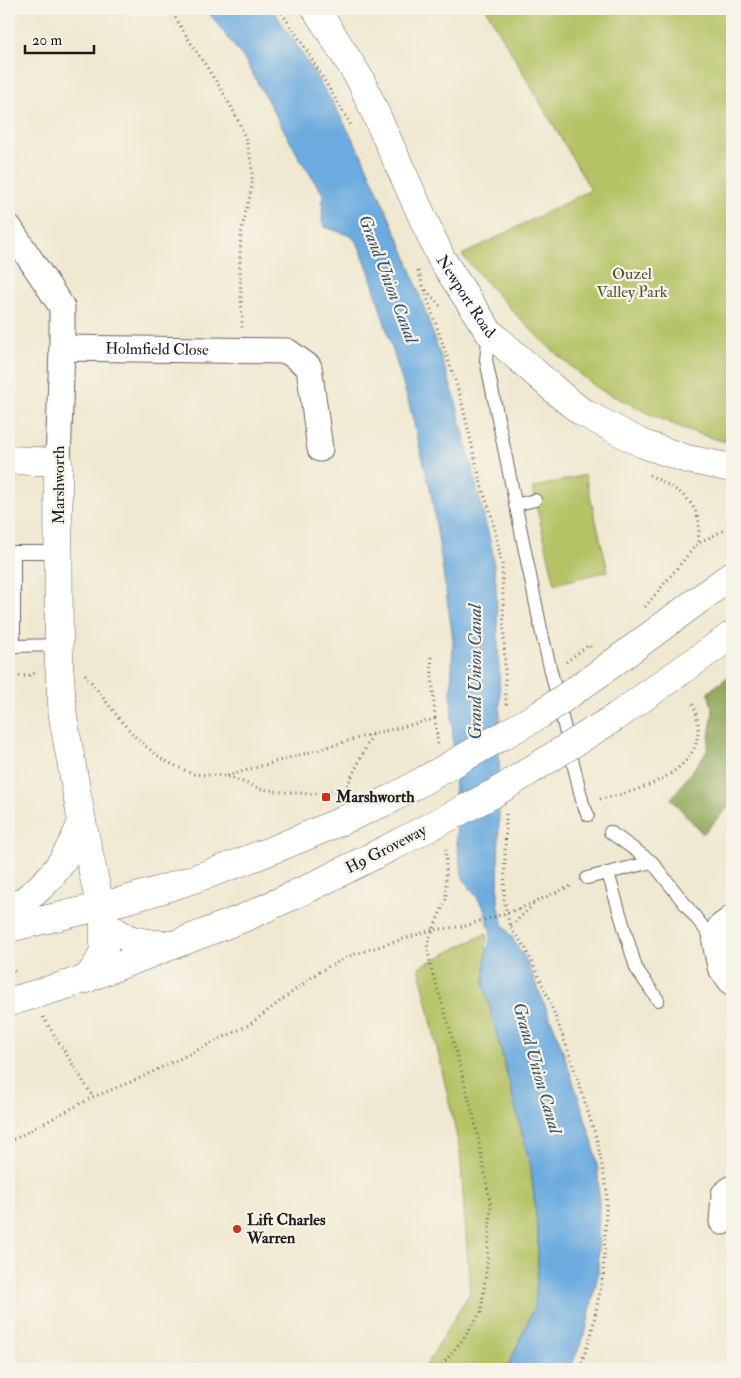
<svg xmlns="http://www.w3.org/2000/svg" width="741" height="1378" font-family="'IM FELL Double Pica',serif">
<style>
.green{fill:#b5c265;stroke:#686f40}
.forest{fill:#90a85a;stroke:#56623b}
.water{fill:#6cabdf;stroke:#44647e}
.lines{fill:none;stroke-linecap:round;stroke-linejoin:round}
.service-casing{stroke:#66635b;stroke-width:14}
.minor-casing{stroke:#66635b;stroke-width:27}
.tertiary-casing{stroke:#66635b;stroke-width:29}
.path{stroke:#66635b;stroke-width:3;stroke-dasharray:1 4;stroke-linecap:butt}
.service{stroke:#fff;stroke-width:12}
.minor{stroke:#fff;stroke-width:25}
.tertiary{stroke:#fff;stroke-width:28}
.tertiary-bridge-casing{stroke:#66635b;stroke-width:29;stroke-linecap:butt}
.path-bridge{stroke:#66635b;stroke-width:3;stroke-dasharray:1 4;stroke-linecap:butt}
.tertiary-bridge{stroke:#fff;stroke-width:28}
.poi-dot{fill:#c8321e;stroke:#f7f3e8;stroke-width:2}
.labels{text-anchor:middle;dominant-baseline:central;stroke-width:4.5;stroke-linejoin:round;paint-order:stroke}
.park-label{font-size:16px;fill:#525636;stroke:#f7f3e8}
.street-label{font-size:16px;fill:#1c1c1c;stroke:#f7f3e8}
.poi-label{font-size:16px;font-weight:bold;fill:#1c1c1c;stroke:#f7f3e8;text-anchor:start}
.water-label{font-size:18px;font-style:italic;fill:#3c556a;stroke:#f7f3e8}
</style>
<rect width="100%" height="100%" fill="#f7f3e8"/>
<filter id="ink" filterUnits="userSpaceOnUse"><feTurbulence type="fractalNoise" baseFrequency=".02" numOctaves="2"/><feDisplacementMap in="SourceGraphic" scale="10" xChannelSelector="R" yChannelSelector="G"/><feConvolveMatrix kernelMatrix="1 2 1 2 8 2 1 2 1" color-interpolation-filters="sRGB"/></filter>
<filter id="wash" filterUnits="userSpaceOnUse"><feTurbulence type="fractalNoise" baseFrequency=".0096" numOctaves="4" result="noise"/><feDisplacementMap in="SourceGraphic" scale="20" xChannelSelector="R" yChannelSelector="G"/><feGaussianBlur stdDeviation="1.12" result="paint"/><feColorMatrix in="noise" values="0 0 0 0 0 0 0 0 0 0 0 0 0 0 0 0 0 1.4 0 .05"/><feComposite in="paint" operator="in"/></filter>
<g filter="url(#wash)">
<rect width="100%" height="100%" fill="#f0e8d0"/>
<g class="green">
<path d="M486,9H732V443C694,435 657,418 622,400C613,396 603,392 595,386C545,348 503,302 462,255L591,190Z"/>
<polygon points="585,475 608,571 555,584 532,488"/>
<polygon points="487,933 484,985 531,1168 538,1235 538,1265 535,1305 507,1369 424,1369 470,1292 460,1151 419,967"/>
</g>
<polygon class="forest" points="732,674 732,803 703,834 671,799 707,751 713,711 708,692"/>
<polygon class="water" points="206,9 272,9 299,49 337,110 362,156 405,253 454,395 492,549 496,584 500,699 498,903 503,924 525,958 557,1034 582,1108 593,1144 598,1170 599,1206 598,1274 585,1334 570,1369 507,1369 535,1305 538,1265 538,1235 531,1168 484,985 485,965 491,933 483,906 463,878 457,845 451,698 453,639 432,497 409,404 369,271 358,244 351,236 325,227 322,221 323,194 300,159 245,60"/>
</g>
<g filter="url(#ink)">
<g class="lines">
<defs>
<g id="service">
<polyline points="489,332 486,360 542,634 583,804 588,815"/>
<polyline points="515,505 535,500"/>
<polyline points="59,645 14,646 14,552 59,552"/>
<polyline points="610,832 652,862 715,942"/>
<polyline points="608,873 636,968 658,1000"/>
<polyline points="587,878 652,862"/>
</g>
<g id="minor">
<polyline points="9,227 62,307 62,348 58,462"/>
<path id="s1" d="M62,348L287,351L309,367L320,449"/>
<polyline points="732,918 720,927 715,942 720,967 732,983"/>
<polyline points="722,1222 724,1194 732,1188"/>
</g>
<g id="tertiary">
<path id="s2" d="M316,9L360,79L441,258L489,332L564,398L582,412L643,444L687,459L732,468"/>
<polyline points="9,460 58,462 59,664 63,717 82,822 104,923 104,950 99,962 87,979"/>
<polyline points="601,672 732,575"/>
<polyline points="617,716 732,635"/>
<path d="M9,911C47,887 65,864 82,822"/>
<path d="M104,923C130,943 136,942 168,945"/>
<path d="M9,928C60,916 113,905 163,889C241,865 315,833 389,800"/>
<polyline points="82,980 246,917 311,887 393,846"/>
</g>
</defs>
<use href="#service" class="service-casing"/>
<use href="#minor" class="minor-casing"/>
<use href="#tertiary" class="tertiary-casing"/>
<g class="path">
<path d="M170,9C178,22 186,35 194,48C217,83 249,126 252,170C254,193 243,214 241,237C238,267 242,298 242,328"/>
<polyline points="279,9 304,46 352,127"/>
<polyline points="418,271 460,395 482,488 492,517 502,565 506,706"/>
<polyline points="426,290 442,308"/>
<path d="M649,475C680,490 707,505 697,544"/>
<polyline points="645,607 697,544 732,526"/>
<polyline points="431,657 435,719"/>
<polyline points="566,662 589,645 592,649"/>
<polyline points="85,674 118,717 138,740 162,759 192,774 227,776 261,789 283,792 311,794 347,789"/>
<polyline points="9,676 28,676 35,673"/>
<polyline points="227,776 372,734 435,719 438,745"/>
<polyline points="345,790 372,735"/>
<path d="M600,799C648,790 720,765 692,702"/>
<polyline points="506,814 504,900 510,927 525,947 548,997 568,1050 597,1140 607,1191 603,1276 591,1336 579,1369"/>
<polyline points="519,909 573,885"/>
<polyline points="511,926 535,903"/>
<polyline points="9,962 16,974"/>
<polyline points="43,1017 93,1097"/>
<polyline points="9,1142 93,1097 138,1079 249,1025 320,971 352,955 432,930 465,926"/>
<polyline points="439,1369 463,1339 481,1312 487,1265 491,1206 475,1122 449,1026 431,968 427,944 446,899 446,846"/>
</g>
<use href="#service" class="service"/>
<use href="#minor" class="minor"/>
<use href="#tertiary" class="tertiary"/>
<defs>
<g id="tertiary-bridge">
<polyline points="389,800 541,714 601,672"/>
<polyline points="393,846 493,794 617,716"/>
<polyline points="9,1002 73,983"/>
</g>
</defs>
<use href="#tertiary-bridge" class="tertiary-bridge-casing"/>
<polyline class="path-bridge" points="465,926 519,909"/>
<use href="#tertiary-bridge" class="tertiary-bridge"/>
</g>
</g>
<g class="poi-dot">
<rect x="321" y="792" width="10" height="10" rx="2.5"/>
<circle cx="237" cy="1229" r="5"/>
</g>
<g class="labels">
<g class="park-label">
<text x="632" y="274">Ouzel<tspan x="632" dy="18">Valley Park</tspan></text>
</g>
<g class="street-label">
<text stroke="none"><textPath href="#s2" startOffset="325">Newport Road</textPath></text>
<text stroke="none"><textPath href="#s1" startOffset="95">Holmfield Close</textPath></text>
<text transform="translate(59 485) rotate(-90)">Marshworth</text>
<text transform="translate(386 849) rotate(-27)">H9 Groveway</text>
</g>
<g class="poi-label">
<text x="336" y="797">Marshworth</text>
<text x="247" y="1220">Lift Charles<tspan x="247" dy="18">Warren</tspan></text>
</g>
<g class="water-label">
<text transform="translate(388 279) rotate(69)">Grand Union Canal</text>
<text transform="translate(475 672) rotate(-90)">Grand Union Canal</text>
<text transform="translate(537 1068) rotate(74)">Grand Union Canal</text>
</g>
</g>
<rect width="741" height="1378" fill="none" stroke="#f7f3e8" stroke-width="30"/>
<path d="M25 45v8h69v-8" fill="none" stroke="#1c1c1c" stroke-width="2.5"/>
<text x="32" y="45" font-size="15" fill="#1c1c1c" stroke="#f7f3e8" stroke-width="4" paint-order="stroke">20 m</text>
</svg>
